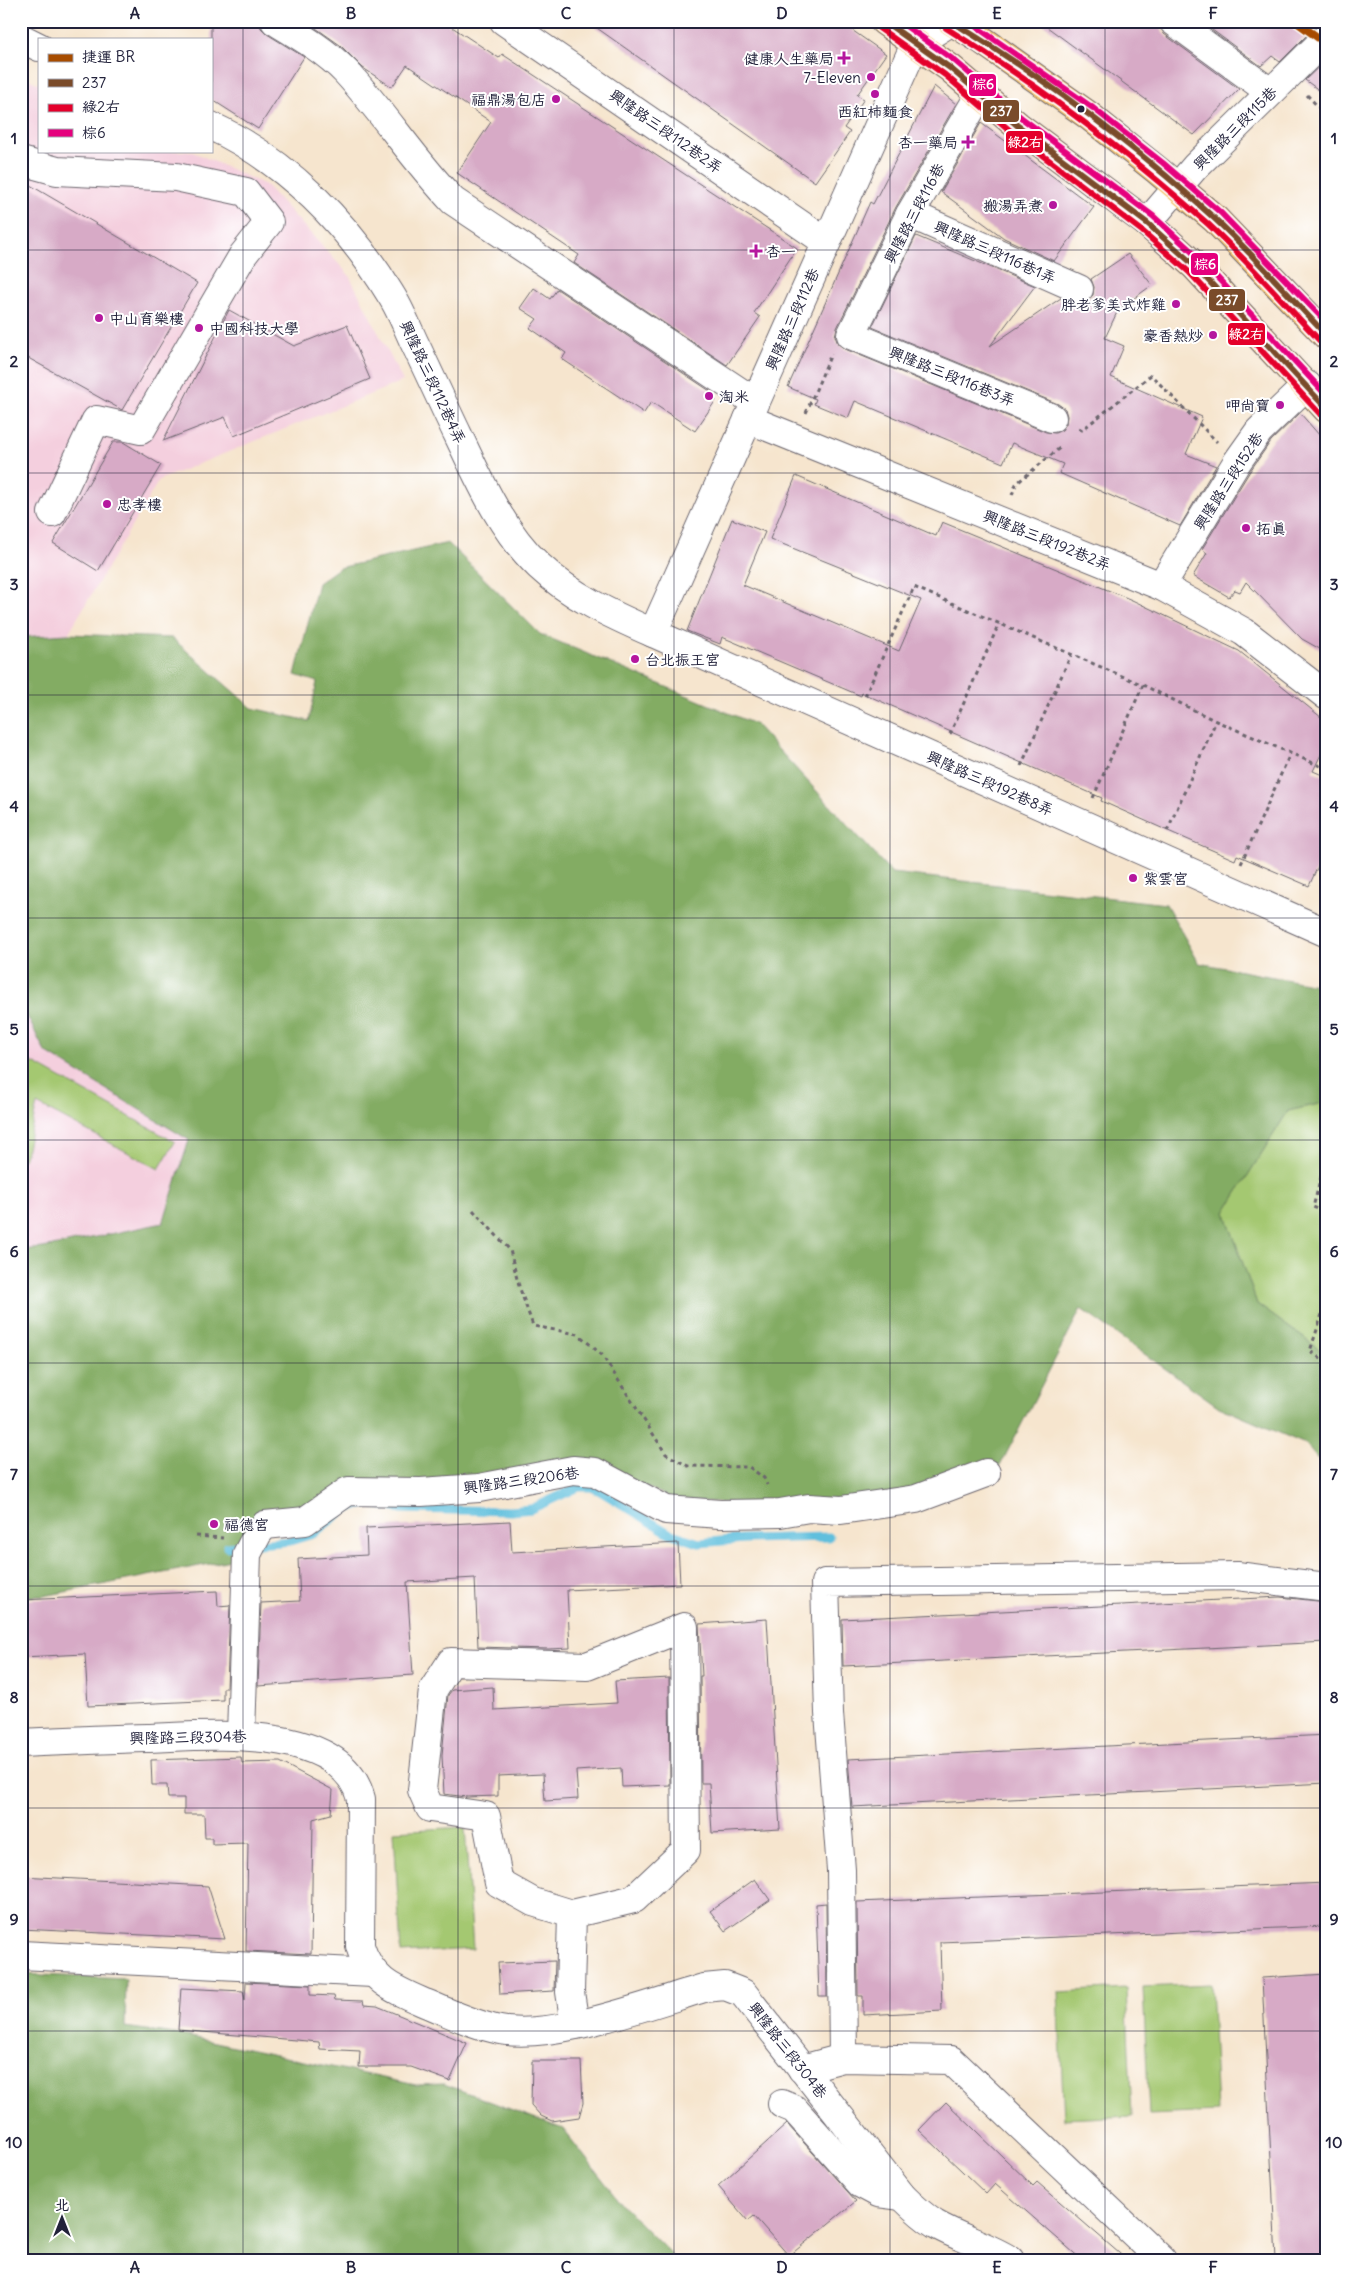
<svg xmlns="http://www.w3.org/2000/svg" width="1348" height="2281" font-family="Delius,'LXGW WenKai TC',sans-serif">
<style>
.built{fill:#f4cfde}
.green{fill:#a4c871;stroke:#637556}
.forest{fill:#83ac63;stroke:#52674f}
.lines{fill:none;stroke-linecap:round;stroke-linejoin:round}
.stream{stroke:#5fbfdd;stroke-width:9}
.building{fill:#d7aac6}
.minor-casing{stroke:#6c666e;stroke-width:30}
.major-casing{stroke:#6c666e;stroke-width:30}
.path{stroke:#6c666e;stroke-width:3;stroke-dasharray:4 4;stroke-linecap:butt}
.minor{stroke:#fff;stroke-width:28}
.major{stroke:#f5c16b;stroke-width:28}
.bus-1-casing{stroke:#fff;stroke-width:10}
.bus-2-casing{stroke:#fff;stroke-width:10}
.bus-3-casing{stroke:#fff;stroke-width:10}
.bus-1{stroke:#7a4b2a;stroke-width:6}
.bus-2{stroke:#e4002b;stroke-width:6}
.bus-3{stroke:#e5007d;stroke-width:6}
.metro-1-casing{stroke:#fff;stroke-width:11}
.metro-1{stroke:#a74c00;stroke-width:8}
.grid{fill:none;stroke:#22223b;stroke-width:1;stroke-opacity:0.55}
.poi-dot{fill:#b5179e;stroke:#fff;stroke-width:2}
.bus-dot{fill:#22223b;stroke:#fff;stroke-width:2}
.labels{text-anchor:middle;dominant-baseline:central;stroke-width:4;stroke-linejoin:round;paint-order:stroke}
.poi-label{font-size:15px;fill:#22223b;stroke:#fff;text-anchor:start}
.street-label{font-size:15px;fill:#22223b;stroke:#fff}
.line-badge{stroke:#fff;stroke-width:2}
.badge-label{font-size:14px;text-anchor:middle;font-weight:bold;fill:#fff}
.neatline{fill:none;stroke:#22223b;stroke-width:2}
.grid-label{font-size:16px;text-anchor:middle;font-weight:bold;fill:#22223b}
</style>
<rect width="100%" height="100%" fill="#fff"/>
<filter id="ink" filterUnits="userSpaceOnUse"><feTurbulence type="fractalNoise" baseFrequency=".02" numOctaves="2"/><feDisplacementMap in="SourceGraphic" scale="10" xChannelSelector="R" yChannelSelector="G"/><feConvolveMatrix kernelMatrix="1 2 1 2 8 2 1 2 1" color-interpolation-filters="sRGB"/></filter>
<filter id="wash" filterUnits="userSpaceOnUse"><feTurbulence type="fractalNoise" baseFrequency=".0096" numOctaves="4" result="noise"/><feDisplacementMap in="SourceGraphic" scale="20" xChannelSelector="R" yChannelSelector="G"/><feGaussianBlur stdDeviation="1.12" result="paint"/><feColorMatrix in="noise" values="0 0 0 0 0 0 0 0 0 0 0 0 0 0 0 0 0 1.4 0 .05"/><feComposite in="paint" operator="in"/></filter>
<g filter="url(#wash)">
<rect width="100%" height="100%" fill="#f6e5ce"/>
<g class="built">
<polygon points="21,76 39,84 39,151 191,151 266,185 349,275 403,381 159,480 68,634 21,637"/>
<polygon points="21,1004 45,1052 189,1140 163,1223 43,1248 21,1250"/>
</g>
<g class="green">
<polygon points="21,1056 175,1142 159,1169 37,1104 25,1157 21,1161"/>
<polygon points="1327,1102 1327,1355 1257,1304 1225,1212 1288,1111"/>
<polygon points="465,1827 473,1949 401,1953 394,1831"/>
<polygon points="1211,1984 1217,2112 1149,2115 1143,1987"/>
<polygon points="1126,1988 1132,2116 1064,2119 1058,1992"/>
</g>
<g class="forest">
<polygon points="448,543 540,634 755,724 892,873 1166,904 1199,963 1327,987 1327,1102 1288,1111 1225,1212 1257,1304 1327,1355 1327,1470 1305,1444 1219,1407 1081,1309 1000,1466 930,1488 777,1507 674,1499 609,1471 308,1506 283,1514 256,1515 241,1558 44,1596 21,1597 21,1250 43,1248 163,1223 189,1140 45,1052 21,1004 21,637 68,634 172,638 252,708 309,721 317,682 295,675 318,583 339,568"/>
<polygon points="21,1974 126,1979 125,2027 182,2035 416,2085 444,2084 563,2129 625,2208 677,2260 21,2260"/>
</g>
<g class="lines">
<polyline class="stream" points="227,1547 290,1541 313,1534 344,1510 357,1505 373,1504 402,1509 511,1511 531,1509 579,1487 591,1487 600,1491 669,1533 699,1543 744,1539 829,1537"/>
</g>
<g id="blocks">
<g class="building">
<polygon points="211,21 259,21 261,28 267,34 304,57 258,129 211,99"/>
<polygon points="306,21 443,21 499,58 502,54 797,248 754,313 760,317 727,365 574,263 579,255 457,173 491,122 407,65 392,87 363,68 340,45"/>
<polygon points="587,21 839,21 886,54 857,95 864,99 844,128 850,132 815,182"/>
<polygon points="1039,21 1158,21 1164,34 1239,89 1194,135"/>
<polygon points="1200,21 1327,21 1327,22 1316,26 1280,62 1272,56 1261,66"/>
<polygon points="1327,59 1327,96 1305,80"/>
<polygon points="934,86 956,104 896,207 837,328 835,336 838,344 845,349 1046,432 1055,433 1062,430 1066,424 1067,416 1065,409 1058,404 872,327 916,236 1035,286 990,346 1061,298 1082,306 1093,295 1094,287 1091,279 1128,254 1152,285 1118,310 1105,338 1124,346 1111,377 1202,417 1186,454 1216,466 1180,526 1059,473 1063,464 1012,443 1003,463 855,401 848,418 814,404 816,399 788,387 870,202 873,204"/>
<polygon points="981,123 1094,207 1054,261 1004,238 941,192"/>
<polygon points="30,185 197,283 122,410 21,354 21,199"/>
<polygon points="534,288 550,299 557,289 710,391 707,394 716,400 695,431 651,402 644,413 562,359 566,353 530,328 537,319 520,308"/>
<polygon points="229,310 294,346 347,325 370,379 234,436 225,417 163,441"/>
<polygon points="1300,413 1327,444 1327,653 1302,639 1246,582 1240,592 1235,590 1229,597 1193,576 1207,553 1202,549 1250,471 1271,441"/>
<polygon points="113,442 123,442 161,465 98,571 53,543"/>
<polygon points="796,476 936,536 942,522 1132,600 1239,651 1327,722 1327,742 1313,771 1327,777 1327,846 1309,886 1237,855 1235,860 1175,834 1101,801 1102,798 862,693 861,696 722,637 720,644 687,631 732,519 765,532 743,585 899,651 921,600 770,539"/>
<polygon points="510,1521 512,1552 678,1543 680,1584 567,1590 570,1648 548,1649 478,1647 475,1578 407,1582 413,1675 258,1686 261,1603 300,1601 298,1559 367,1555 366,1528"/>
<polygon points="217,1591 218,1606 230,1605 227,1688 223,1688 223,1700 88,1706 85,1654 21,1657 21,1600"/>
<polygon points="1280,1597 1327,1602 1327,1642 843,1666 842,1619"/>
<polygon points="767,1619 780,1829 712,1833 709,1783 701,1783 700,1676 702,1676 699,1624"/>
<polygon points="669,1678 670,1785 622,1787 621,1768 576,1771 578,1799 545,1801 543,1774 498,1776 498,1796 467,1797 444,1794 442,1755 448,1695 452,1690 493,1687 494,1710 617,1703 615,1681"/>
<polygon points="1327,1735 1327,1783 852,1807 848,1759"/>
<polygon points="241,1757 242,1763 280,1762 333,1790 331,1814 313,1819 311,1954 246,1951 248,1843 212,1844 212,1838 205,1838 204,1814 184,1814 184,1798 168,1798 167,1785 152,1785 151,1760"/>
<polygon points="21,1876 208,1886 225,1939 21,1929"/>
<polygon points="755,1879 770,1900 725,1931 710,1911"/>
<polygon points="1327,1883 1327,1926 940,1942 942,2011 863,2015 863,1996 858,1996 857,1902"/>
<polygon points="826,1903 827,1996 819,1996 816,1904"/>
<polygon points="555,1961 554,1991 500,1994 498,1963"/>
<polygon points="1327,1974 1327,2260 1276,2260 1262,1978"/>
<polygon points="246,1982 310,1985 310,1995 334,1996 335,2000 363,2001 364,2005 377,2006 467,2043 450,2081 411,2067 359,2067 360,2051 320,2049 319,2042 178,2030 181,1988 243,1991 245,2000"/>
<polygon points="532,2061 581,2061 583,2103 579,2117 552,2121 541,2116 531,2105"/>
<polygon points="946,2102 1033,2186 1037,2182 1127,2260 1082,2260 995,2184 986,2194 919,2130"/>
<polygon points="787,2124 856,2201 789,2256 754,2216 748,2221 718,2186"/>
</g>
</g>
</g>
<g filter="url(#ink)">
<use href="#blocks" fill-opacity="0" stroke="#6c666e" stroke-width="1"/>
<g class="lines">
<defs>
<g id="minor">
<path d="M275,21C300,36 326,51 346,72C384,113 414,160 453,201L755,402"/>
<polyline points="504,21 826,242"/>
<polyline points="1173,21 1270,92"/>
<polyline points="21,38 39,47"/>
<polyline points="980,94 910,214 851,335 1052,418"/>
<path d="M211,126C287,161 348,224 391,295C400,309 407,327 414,342C429,373 443,404 458,435C480,481 501,530 539,566C572,597 612,615 653,633L1327,933"/>
<polyline points="21,161 57,171 176,177 246,192 269,222 243,255 141,430 96,420 52,513"/>
<polyline points="910,214 1079,289"/>
<polyline points="1147,223 1195,167 1327,37"/>
<polyline points="748,419 1161,586 1244,632 1327,696"/>
<polyline points="1161,586 1237,462 1259,431 1307,385"/>
<polyline points="653,633 915,44 952,21"/>
<polyline points="241,1734 247,1554 258,1533 265,1525 305,1521 348,1491 421,1492 479,1488 573,1470 595,1472 666,1510 720,1514 780,1513 809,1508 841,1510 916,1499 986,1473"/>
<path d="M21,1743C63,1741 105,1739 147,1738C208,1736 341,1722 361,1799L360,1946C371,1981 393,1989 425,2003C450,2013 474,2025 500,2030C555,2040 649,2004 704,1988L725,1986L743,1993L902,2196C912,2206 922,2216 935,2224C959,2238 986,2245 1010,2260"/>
<polyline points="572,1914 533,1902 499,1883 486,1816 430,1808 422,1790 433,1690 451,1662 587,1666 684,1627 686,1850 634,1899 572,1914 570,1992 575,2025"/>
<polyline points="21,1955 373,1973"/>
<polyline points="843,2058 841,1870 829,1713 825,1583 1237,1576 1327,1587"/>
<polyline points="802,2069 843,2058 951,2060 1162,2260"/>
<polyline points="782,2104 794,2109 861,2184 878,2193 902,2196"/>
</g>
<g id="major">
<polyline points="884,21 950,68 1018,126 1147,223 1195,266 1327,409"/>
<polyline points="951,21 982,40 1088,115 1157,170 1215,219 1327,336"/>
</g>
</defs>
<use href="#minor" class="minor-casing"/>
<use href="#major" class="major-casing"/>
<g class="path">
<polyline points="1307,95 1327,116"/>
<polyline points="806,413 831,354"/>
<polyline points="1079,428 1082,430 1151,375 1217,442"/>
<polyline points="1012,495 1016,484 1062,446"/>
<polyline points="865,696 914,587 1143,685 1216,721 1327,769"/>
<polyline points="950,734 999,624"/>
<polyline points="1021,766 1071,655"/>
<polyline points="1093,798 1143,685"/>
<polyline points="1167,831 1216,721"/>
<polyline points="1241,864 1290,754"/>
<polyline points="1327,1163 1325,1163 1313,1207 1327,1213"/>
<polyline points="473,1210 510,1250 518,1283 533,1326 578,1334 602,1355 666,1454 688,1466 749,1467 764,1478 767,1485"/>
<polyline points="1327,1299 1310,1351 1327,1363"/>
<polyline points="196,1536 223,1538"/>
</g>
<use href="#minor" class="minor"/>
<use href="#major" class="major"/>
<defs>
<g id="bus-1">
<polyline points="884,21 950,68 1018,126 1147,223 1195,266 1327,409"/>
<path d="M951,21C1044,78 1134,145 1214,218C1254,255 1290,297 1327,336"/>
</g>
<g id="bus-2">
<polyline points="879,28 945,75 1013,133 1141,230 1189,272 1321,415"/>
<path d="M946,28C1039,85 1127,152 1208,224C1247,260 1284,303 1321,342"/>
</g>
<g id="bus-3">
<polyline points="899,21 955,61 1023,119 1153,216 1201,260 1327,396"/>
<polyline points="968,21 1093,108 1163,163 1221,213 1327,323"/>
</g>
</defs>
<use href="#bus-1" class="bus-1-casing"/>
<use href="#bus-2" class="bus-2-casing"/>
<use href="#bus-3" class="bus-3-casing"/>
<use href="#bus-1" class="bus-1"/>
<use href="#bus-2" class="bus-2"/>
<use href="#bus-3" class="bus-3"/>
<defs>
<polyline id="metro-1" points="1295,21 1327,44"/>
</defs>
<use href="#metro-1" class="metro-1-casing"/>
<use href="#metro-1" class="metro-1"/>
</g>
</g>
<path class="grid" d="M243,21V2260M458,21V2260M674,21V2260M890,21V2260M1105,21V2260M21,250H1327M21,473H1327M21,695H1327M21,918H1327M21,1140H1327M21,1363H1327M21,1586H1327M21,1808H1327M21,2031H1327"/>
<g class="poi-dot">
<path d="M841.5 50.5h5v5h5v5h-5v5h-5v-5h-5v-5h5z"/>
<circle cx="871" cy="77" r="5"/>
<circle cx="875" cy="94" r="5"/>
<circle cx="556" cy="99" r="5"/>
<path d="M965.5 134.5h5v5h5v5h-5v5h-5v-5h-5v-5h5z"/>
<circle cx="1053" cy="205" r="5"/>
<path d="M753.5 243.5h5v5h5v5h-5v5h-5v-5h-5v-5h5z"/>
<circle cx="1176" cy="304" r="5"/>
<circle cx="99" cy="318" r="5"/>
<circle cx="199" cy="328" r="5"/>
<circle cx="1213" cy="335" r="5"/>
<circle cx="709" cy="396" r="5"/>
<circle cx="1280" cy="405" r="5"/>
<circle cx="107" cy="504" r="5"/>
<circle cx="1246" cy="528" r="5"/>
<circle cx="635" cy="659" r="5"/>
<circle cx="1133" cy="878" r="5"/>
<circle cx="214" cy="1524" r="5"/>
</g>
<circle class="bus-dot" cx="1081" cy="109" r="4.5"/>
<g class="labels">
<g class="poi-label">
<text x="834" y="58" text-anchor="end">健康人生藥局</text>
<text x="861" y="77" text-anchor="end">7-Eleven</text>
<text x="546" y="99" text-anchor="end">福鼎湯包店</text>
<text x="875" y="111" text-anchor="middle">西紅柿麵食</text>
<text x="958" y="142" text-anchor="end">杏一藥局</text>
<text x="1043" y="205" text-anchor="end">搬湯弄煮</text>
<text x="766" y="251">杏一</text>
<text x="1166" y="304" text-anchor="end">胖老爹美式炸雞</text>
<text x="109" y="318">中山育樂樓</text>
<text x="209" y="328">中國科技大學</text>
<text x="1203" y="335" text-anchor="end">豪香熱炒</text>
<text x="719" y="396">淘米</text>
<text x="1270" y="405" text-anchor="end">呷尚寶</text>
<text x="117" y="504">忠孝樓</text>
<text x="1256" y="528">拓真</text>
<text x="645" y="659">台北振王宮</text>
<text x="1143" y="878">紫雲宮</text>
<text x="224" y="1524">福德宮</text>
</g>
<g class="street-label">
<text transform="translate(1235 128) rotate(-45)">興隆路三段115巷</text>
<text transform="translate(666 131) rotate(35)">興隆路三段112巷2弄</text>
<text transform="translate(914 213) rotate(-62)">興隆路三段116巷</text>
<text transform="translate(995 252) rotate(24)">興隆路三段116巷1弄</text>
<text transform="translate(792 319) rotate(-66)">興隆路三段112巷</text>
<text transform="translate(952 376) rotate(22)">興隆路三段116巷3弄</text>
<text transform="translate(433 382) rotate(65)">興隆路三段112巷4弄</text>
<text transform="translate(1228 481) rotate(-57)">興隆路三段152巷</text>
<text transform="translate(1047 540) rotate(22)">興隆路三段192巷2弄</text>
<text transform="translate(990 783) rotate(24)">興隆路三段192巷8弄</text>
<text transform="translate(521 1480) rotate(-8)">興隆路三段206巷</text>
<text transform="translate(188 1737) rotate(-1)">興隆路三段304巷</text>
<text transform="translate(788 2050) rotate(52)">興隆路三段304巷</text>
</g>
</g>
<g class="line-badge">
<rect x="968" y="73" width="29" height="24" rx="5" fill="#e5007d"/>
<rect x="982" y="99" width="38" height="24" rx="5" fill="#7a4b2a"/>
<rect x="1005" y="130" width="39" height="24" rx="5" fill="#e4002b"/>
<rect x="1190" y="252" width="29" height="24" rx="5" fill="#e5007d"/>
<rect x="1208" y="288" width="38" height="24" rx="5" fill="#7a4b2a"/>
<rect x="1227" y="322" width="39" height="24" rx="5" fill="#e4002b"/>
</g>
<g class="badge-label">
<text x="983" y="89">棕6</text>
<text x="1001" y="116">237</text>
<text x="1025" y="147">綠2右</text>
<text x="1205" y="269">棕6</text>
<text x="1227" y="305">237</text>
<text x="1246" y="339">綠2右</text>
</g>
<rect width="1348" height="2281" fill="none" stroke="#fff" stroke-width="55"/>
<rect x="38" y="38" width="175" height="115" fill="#ffffff" stroke="#a7a7b1"/>
<rect x="48" y="54" width="25" height="8" fill="#a74c00" stroke="#a7a7b1"/>
<text x="82" y="62" font-size="15" fill="#22223b">捷運 BR</text>
<rect x="48" y="79" width="25" height="8" fill="#7a4b2a" stroke="#a7a7b1"/>
<text x="82" y="88" font-size="15" fill="#22223b">237</text>
<rect x="48" y="104" width="25" height="8" fill="#e4002b" stroke="#a7a7b1"/>
<text x="82" y="112" font-size="15" fill="#22223b">綠2右</text>
<rect x="48" y="129" width="25" height="8" fill="#e5007d" stroke="#a7a7b1"/>
<text x="82" y="138" font-size="15" fill="#22223b">棕6</text>
<g transform="translate(62 2218)" stroke="#ffffff" stroke-width="4" paint-order="stroke">
<path d="M0-4L9 19L0 12L-9 19Z" fill="#22223b"/>
<text y="-8" font-size="14" font-weight="bold" text-anchor="middle" fill="#22223b">北</text>
</g>
<rect x="28" y="28" width="1292" height="2226" class="neatline"/>
<g class="grid-label">
<text x="135" y="19">A</text>
<text x="351" y="19">B</text>
<text x="566" y="19">C</text>
<text x="782" y="19">D</text>
<text x="997" y="19">E</text>
<text x="1213" y="19">F</text>
<text x="14" y="144">1</text>
<text x="1334" y="144">1</text>
<text x="14" y="367">2</text>
<text x="1334" y="367">2</text>
<text x="14" y="590">3</text>
<text x="1334" y="590">3</text>
<text x="14" y="812">4</text>
<text x="1334" y="812">4</text>
<text x="14" y="1035">5</text>
<text x="1334" y="1035">5</text>
<text x="14" y="1257">6</text>
<text x="1334" y="1257">6</text>
<text x="14" y="1480">7</text>
<text x="1334" y="1480">7</text>
<text x="14" y="1703">8</text>
<text x="1334" y="1703">8</text>
<text x="14" y="1925">9</text>
<text x="1334" y="1925">9</text>
<text x="14" y="2148">10</text>
<text x="1334" y="2148">10</text>
<text x="135" y="2273">A</text>
<text x="351" y="2273">B</text>
<text x="566" y="2273">C</text>
<text x="782" y="2273">D</text>
<text x="997" y="2273">E</text>
<text x="1213" y="2273">F</text>
</g>
</svg>
